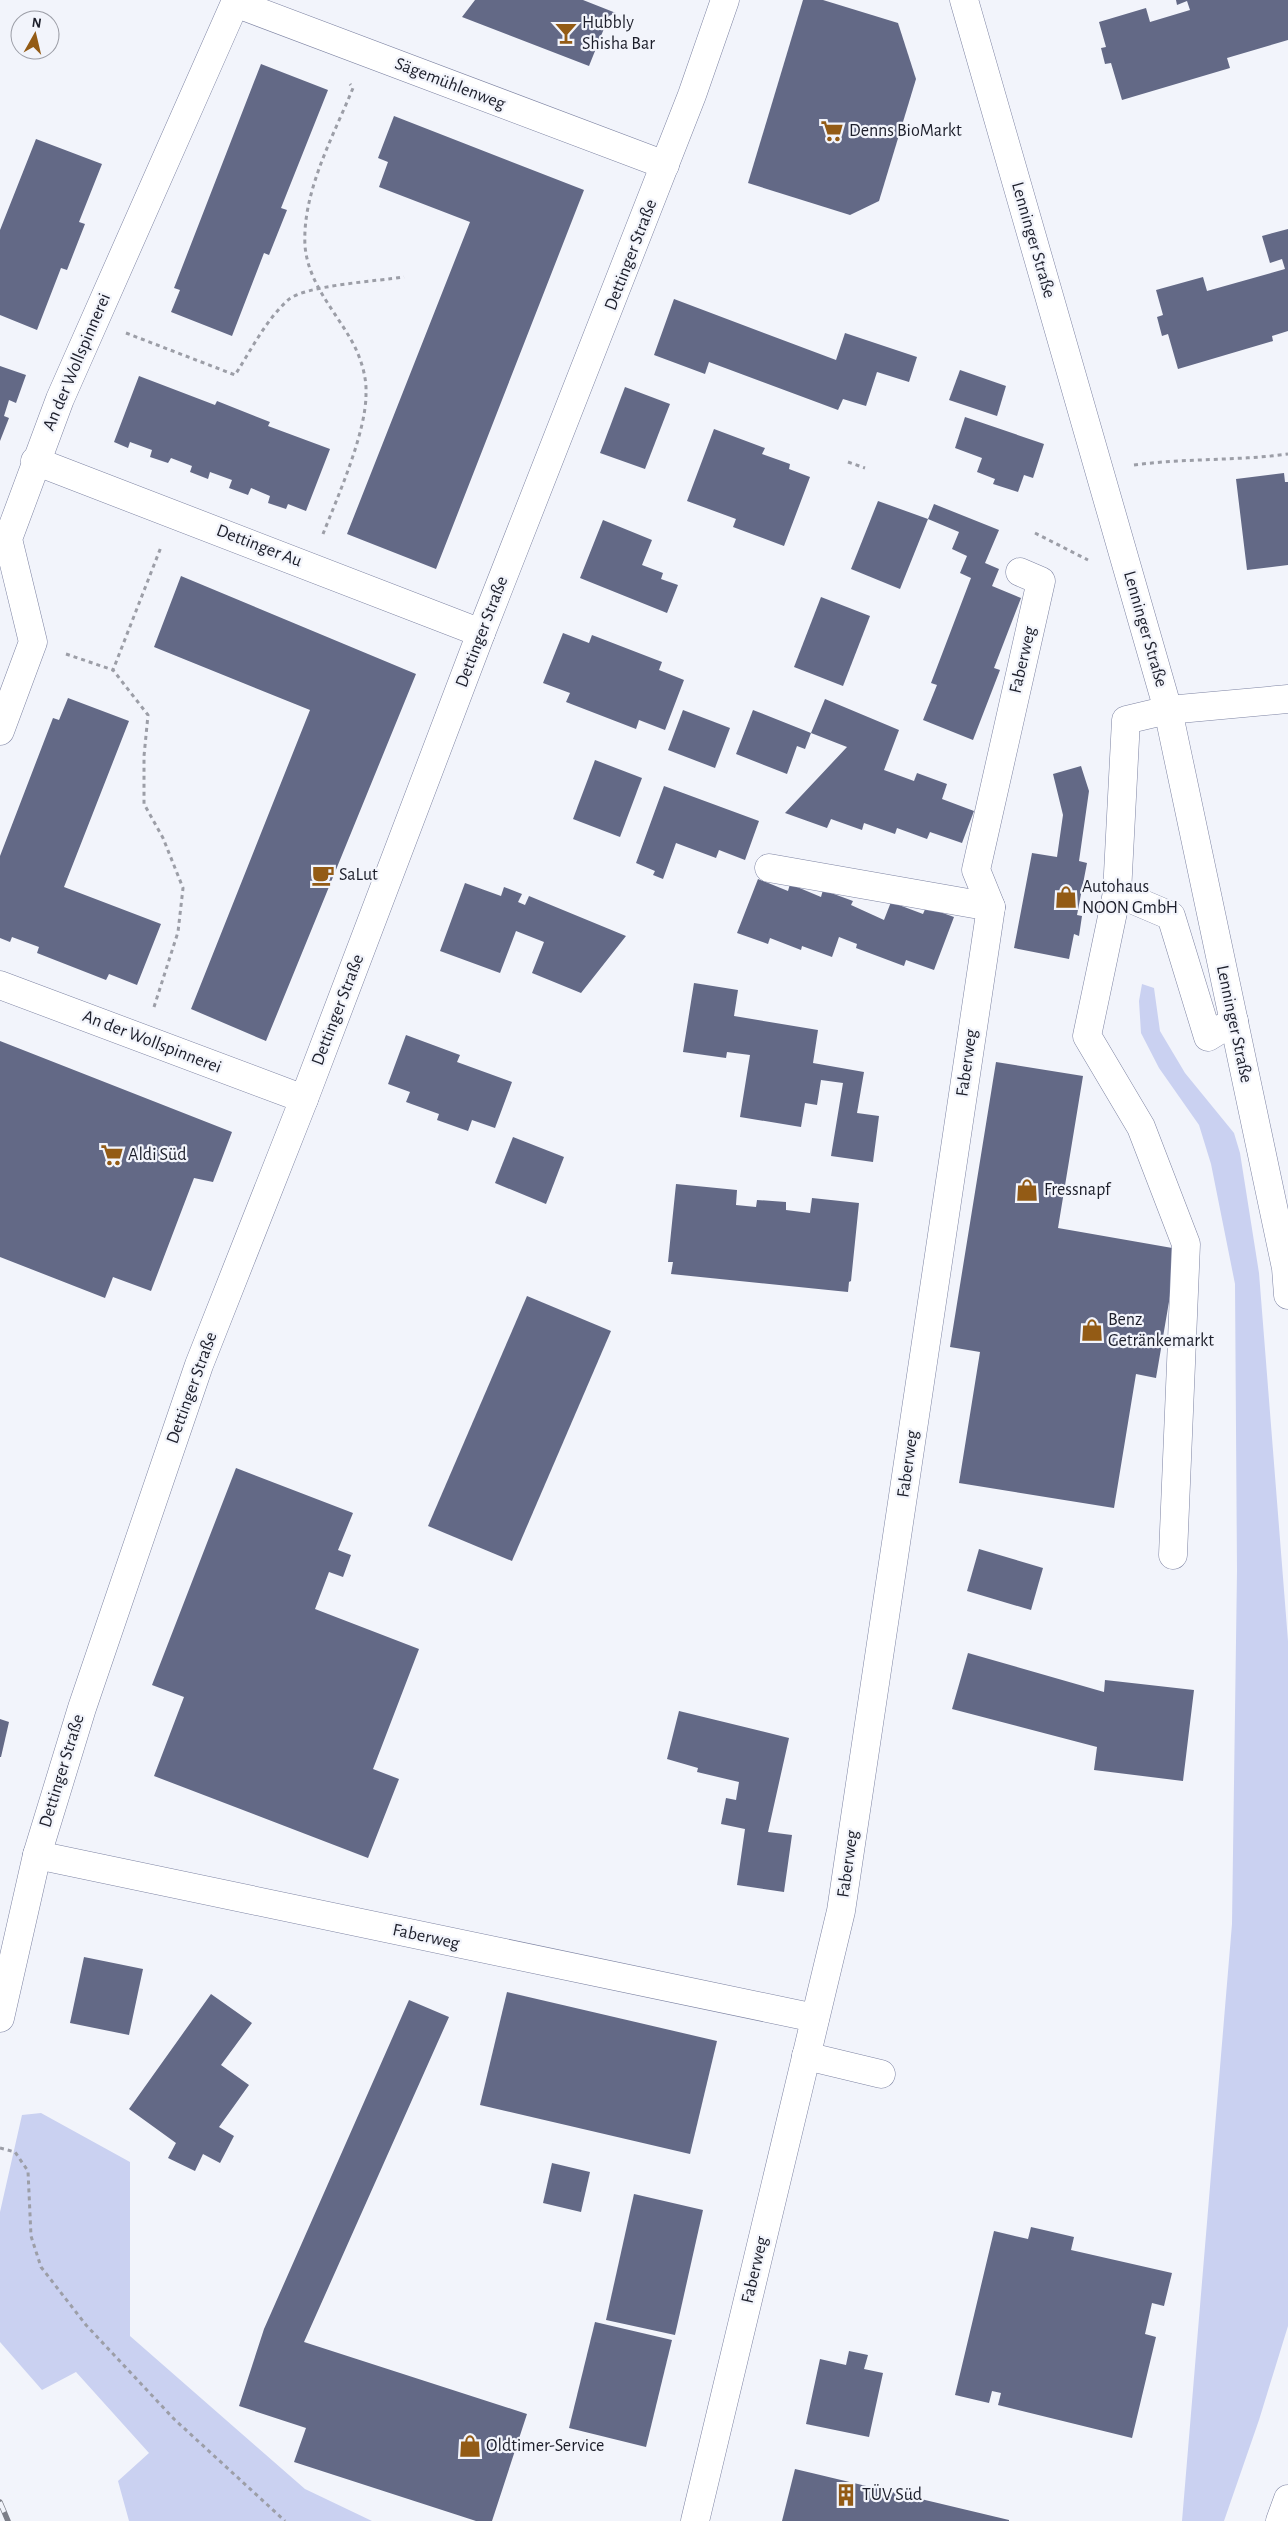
<svg xmlns="http://www.w3.org/2000/svg" width="1288" height="2521" font-family="'Alegreya Sans',sans-serif">
<style>
.green{fill:#cad1f1}
.building{fill:#636986}
.lines{fill:none;stroke-linecap:round;stroke-linejoin:round}
.minor-casing{stroke:#7e84a3;stroke-width:29}
.major-casing{stroke:#7e84a3;stroke-width:29}
.path{stroke:#9c9ea7;stroke-width:3;stroke-dasharray:4 4;stroke-linecap:butt}
.minor{stroke:#fff;stroke-width:28}
.major{stroke:#fff;stroke-width:28}
.rail-casing{stroke:#7c7e88;stroke-width:5.5}
.rail{stroke:#f2f4fb;stroke-width:4;stroke-dasharray:11;stroke-linecap:butt}
.labels{text-anchor:middle;dominant-baseline:central;stroke-width:4.5;stroke-linejoin:round;paint-order:stroke}
.poi-label{font-size:18px;fill:#1c1e2a;stroke:#f2f4fb;text-anchor:start}
.street-label{font-size:18px;fill:#1c1e2a;stroke:#f2f4fb}
</style>
<rect width="100%" height="100%" fill="#f2f4fb"/>
<g class="green">
<polygon points="1142,984 1154,988 1160,1031 1185,1073 1234,1133 1240,1153 1259,1273 1288,1641 1288,2326 1259,2420 1224,2521 1182,2521 1232,1924 1237,1571 1235,1284 1211,1164 1199,1125 1159,1068 1141,1033 1139,1001"/>
<polygon points="41,2113 130,2162 130,2336 305,2489 372,2521 129,2521 118,2481 149,2453 76,2372 42,2390 0,2342 0,2212 22,2115"/>
</g>
<g class="building">
<polygon points="475,0 583,0 616,13 609,16 589,66 462,17"/>
<polygon points="803,0 823,0 898,23 916,79 879,201 850,215 748,183"/>
<polygon points="1176,0 1288,0 1288,40 1227,58 1230,68 1122,100 1111,63 1105,64 1101,48 1106,47 1099,22 1146,8 1150,22 1190,10 1187,1 1177,5"/>
<polygon points="261,64 328,90 281,208 287,210 269,255 264,253 232,336 171,312 180,290 174,288"/>
<polygon points="394,116 584,190 436,569 347,534 470,222 379,187 388,162 378,158"/>
<polygon points="36,139 102,164 79,222 85,224 67,270 61,268 37,330 0,315 0,230"/>
<polygon points="1288,229 1288,331 1272,336 1273,341 1178,369 1168,334 1162,336 1157,317 1163,315 1156,290 1203,277 1207,291 1285,269 1282,259 1270,263 1262,236"/>
<polygon points="674,299 836,360 845,333 917,357 909,382 877,372 866,406 843,399 838,410 709,362 705,374 654,355"/>
<polygon points="0,366 26,375 16,403 9,400 4,416 9,418 0,441"/>
<polygon points="960,370 1006,386 997,416 949,400"/>
<polygon points="139,376 215,405 217,401 270,422 268,426 330,449 306,511 288,504 286,509 268,503 270,496 251,488 248,495 229,488 232,480 210,472 208,479 190,472 192,466 171,458 168,463 150,457 152,450 130,442 128,448 114,442"/>
<polygon points="625,387 670,404 645,469 600,453"/>
<polygon points="965,417 1044,444 1033,478 1024,475 1018,492 993,484 995,479 977,472 982,458 955,448"/>
<polygon points="714,429 765,448 762,454 790,464 789,469 810,477 784,546 733,527 736,519 687,501"/>
<polygon points="1284,473 1285,482 1288,482 1288,565 1247,570 1236,479"/>
<polygon points="878,501 928,519 900,589 851,569"/>
<polygon points="934,504 999,530 985,563 999,569 992,586 1021,598 994,668 1000,670 973,740 923,720 937,685 931,683 971,578 960,573 967,556 952,549 959,532 928,519"/>
<polygon points="603,520 652,540 642,565 663,573 661,579 678,585 667,613 580,578"/>
<polygon points="181,576 416,674 266,1041 191,1009 310,710 154,647"/>
<polygon points="821,597 870,616 843,686 794,667"/>
<polygon points="563,633 589,643 592,635 662,662 659,670 684,680 665,730 639,720 636,729 566,702 570,693 543,683"/>
<polygon points="68,698 129,721 64,887 161,924 137,985 109,974 106,980 37,953 39,947 12,937 10,942 0,938 0,856 53,718 59,720"/>
<polygon points="825,699 899,730 884,770 914,781 917,773 947,784 942,799 974,811 962,843 930,832 927,839 897,828 895,834 864,823 862,830 831,819 827,828 785,813 847,747 811,733"/>
<polygon points="683,710 730,728 715,768 668,750"/>
<polygon points="753,710 811,733 805,749 797,746 787,774 736,754"/>
<polygon points="595,760 642,778 620,837 573,819"/>
<polygon points="1081,766 1089,791 1079,861 1087,863 1077,915 1082,916 1079,936 1074,934 1069,959 1014,948 1032,853 1057,857 1063,815 1053,774"/>
<polygon points="664,786 759,821 745,860 719,850 716,858 676,843 663,879 653,875 655,871 636,863"/>
<polygon points="758,879 788,891 790,884 821,897 823,890 853,901 851,905 884,920 891,902 923,914 926,907 954,917 934,970 906,960 904,966 856,948 857,944 839,937 832,957 802,946 801,950 770,938 768,944 737,933"/>
<polygon points="465,883 501,896 504,887 522,894 518,902 525,905 529,896 626,936 581,993 532,973 544,942 516,931 500,973 440,951"/>
<polygon points="694,983 738,990 734,1016 818,1030 813,1063 864,1072 857,1113 879,1116 873,1162 831,1156 843,1083 821,1080 817,1105 805,1103 801,1127 740,1117 750,1055 727,1052 726,1058 683,1052"/>
<polygon points="406,1035 460,1055 457,1062 512,1082 495,1128 472,1120 468,1131 437,1120 439,1114 406,1102 410,1092 388,1084"/>
<polygon points="0,1041 232,1132 213,1182 194,1178 151,1291 113,1277 105,1298 0,1257"/>
<polygon points="996,1062 1083,1076 1058,1228 1178,1249 1156,1378 1136,1374 1114,1508 959,1483 980,1352 950,1347"/>
<polygon points="513,1137 564,1157 546,1204 495,1183"/>
<polygon points="676,1184 737,1190 736,1205 756,1207 757,1200 786,1202 786,1210 810,1213 812,1198 859,1203 851,1281 849,1282 848,1292 671,1274 673,1262 668,1262"/>
<polygon points="527,1296 611,1331 512,1561 428,1526"/>
<polygon points="236,1468 353,1513 338,1550 351,1555 343,1577 329,1572 315,1609 419,1649 373,1769 399,1779 368,1858 154,1776 184,1697 152,1685"/>
<polygon points="979,1549 1043,1568 1031,1610 967,1591"/>
<polygon points="968,1653 1104,1692 1105,1680 1194,1690 1183,1781 1094,1770 1097,1747 952,1709"/>
<polygon points="679,1711 789,1738 768,1832 792,1835 784,1892 737,1885 745,1829 721,1824 726,1798 736,1800 739,1782 697,1772 698,1768 667,1759"/>
<polygon points="0,1719 9,1722 1,1757 0,1757"/>
<polygon points="84,1957 143,1969 129,2035 70,2023"/>
<polygon points="507,1992 717,2041 690,2154 480,2105"/>
<polygon points="211,1994 252,2023 221,2065 249,2085 219,2127 234,2136 220,2163 203,2154 195,2171 168,2158 176,2143 129,2109"/>
<polygon points="409,2000 449,2017 304,2342 527,2414 492,2521 476,2521 294,2462 306,2428 239,2406 264,2329"/>
<polygon points="552,2163 590,2172 581,2212 543,2203"/>
<polygon points="634,2194 703,2210 675,2335 606,2320"/>
<polygon points="1031,2227 1074,2237 1071,2250 1172,2273 1164,2306 1152,2303 1145,2334 1156,2337 1132,2438 998,2405 1001,2393 992,2391 989,2403 955,2395 994,2231 1028,2239"/>
<polygon points="595,2322 672,2340 646,2447 569,2428"/>
<polygon points="849,2351 868,2355 864,2369 883,2373 869,2437 806,2424 820,2359 846,2365"/>
<polygon points="795,2469 1009,2520 1009,2521 782,2521"/>
</g>
<g class="lines">
<defs>
<g id="minor">
<polyline points="35,461 481,633"/>
<polyline points="1168,710 1126,720 1117,893 1087,1036 1141,1127 1186,1244 1173,1555"/>
<polyline points="0,731 33,642 8,539 60,399 235,3 665,165"/>
<polyline points="769,868 991,907"/>
<polyline points="1117,893 1171,916 1208,1037 1234,1021"/>
<polyline points="0,985 304,1099"/>
<polyline points="37,1855 815,2018"/>
<polyline points="0,2018 37,1855 82,1708 199,1365 304,1099 481,633 692,95 725,0"/>
<polyline points="806,2056 881,2074"/>
<polyline points="695,2521 841,1911 991,907 976,870 1041,581 1020,572"/>
</g>
<g id="major">
<polyline points="964,0 1168,710 1286,1268 1288,1295"/>
<polyline points="1168,710 1288,699"/>
<polyline points="1280,2521 1288,2499"/>
</g>
</defs>
<use href="#minor" class="minor-casing"/>
<use href="#major" class="major-casing"/>
<g class="path">
<path d="M126,333L235,375C251,350 266,320 288,300C305,285 379,281 404,277"/>
<polyline points="848,462 865,468"/>
<path d="M1134,465C1186,458 1237,461 1288,454"/>
<polyline points="1035,533 1088,560"/>
<path d="M323,534C338,496 366,433 366,394C367,373 358,350 347,333C330,305 308,280 305,246C302,192 333,137 353,88L350,84"/>
<polyline points="66,654 113,670"/>
<polyline points="154,1007 178,932 183,888 163,838 144,804 144,756 148,715 113,670 161,547"/>
<polyline points="0,2148 15,2152 28,2171 31,2236 41,2267 86,2325 174,2419 285,2521"/>
</g>
<use href="#minor" class="minor"/>
<use href="#major" class="major"/>
<defs>
<polyline id="rail" points="0,2502 8,2521"/>
</defs>
<use href="#rail" class="rail-casing"/>
<use href="#rail" class="rail"/>
</g>
<defs>
<symbol id="bar-bare" viewBox="-9 -9 18 18"><path d="M-6-5H6L.8 .8V4.5H3.5V6h-7V4.5H-.8V.8Z" fill="#935b15" stroke="#f2f4fb" stroke-width="2.5" paint-order="stroke"/></symbol>
<symbol id="supermarket-bare" viewBox="-9 -9 18 18"><path d="M-6-5.5h2.5l.6 2H6L4.5 2H-2.5L-4.4-4H-6ZM-1.5 3.2a1.3 1.3 0 1 0 .1 0ZM3 3.2a1.3 1.3 0 1 0 .1 0Z" fill="#935b15" stroke="#f2f4fb" stroke-width="2.5" paint-order="stroke"/></symbol>
<symbol id="cafe-bare" viewBox="-9 -9 18 18"><path d="M-5.5-4.5H6V0H3Q3 3.5 0 3.5H-2.5Q-5.5 3.5-5.5 0ZM3-3.2v2h1.7v-2ZM-6 4.5H4V6H-6Z" fill="#935b15" stroke="#f2f4fb" stroke-width="2.5" paint-order="stroke"/></symbol>
<symbol id="shop-bare" viewBox="-9 -9 18 18"><path d="M-5-2.5h2.3a2.7 3.5 0 0 1 5.4 0H5L5.5 6h-11ZM-1.5-2.5h3a1.5 2.3 0 0 0-3 0Z" fill="#935b15" stroke="#f2f4fb" stroke-width="2.5" paint-order="stroke"/></symbol>
<symbol id="building-bare" viewBox="-9 -9 18 18"><path d="M-4-6H4V6H1V3H-1V6H-4ZM-2.5-4.3h1.7v1.8h-1.7ZM.8-4.3h1.7v1.8H.8ZM-2.5-1h1.7V.8h-1.7ZM.8-1h1.7V.8H.8Z" fill="#935b15" stroke="#f2f4fb" stroke-width="2.5" paint-order="stroke"/></symbol>
</defs>
<g fill-rule="evenodd">
<use href="#bar-bare" x="550" y="17" width="32" height="32"/>
<use href="#supermarket-bare" x="816" y="115" width="32" height="32"/>
<use href="#cafe-bare" x="307" y="859" width="32" height="32"/>
<use href="#shop-bare" x="1050" y="881" width="32" height="32"/>
<use href="#supermarket-bare" x="96" y="1139" width="32" height="32"/>
<use href="#shop-bare" x="1011" y="1174" width="32" height="32"/>
<use href="#shop-bare" x="1076" y="1314" width="32" height="32"/>
<use href="#shop-bare" x="454" y="2430" width="32" height="32"/>
<use href="#building-bare" x="830" y="2479" width="32" height="32"/>
</g>
<g class="labels">
<g class="poi-label">
<text x="582" y="23">Hubbly<tspan x="582" dy="21">Shisha Bar</tspan></text>
<text x="849" y="131">Denns BioMarkt</text>
<text x="339" y="875">SaLut</text>
<text x="1082" y="887">Autohaus<tspan x="1082" dy="21">NOON GmbH</tspan></text>
<text x="128" y="1155">Aldi Süd</text>
<text x="1044" y="1190">Fressnapf</text>
<text x="1108" y="1320">Benz<tspan x="1108" dy="21">Getränkemarkt</tspan></text>
<text x="486" y="2446">Oldtimer-Service</text>
<text x="862" y="2495">TÜV Süd</text>
</g>
<g class="street-label">
<text transform="translate(450 84) rotate(21)">Sägemühlenweg</text>
<text transform="translate(1033 240) rotate(74)">Lenninger Straße</text>
<text transform="translate(631 255) rotate(-69)">Dettinger Straße</text>
<text transform="translate(77 362) rotate(-67)">An der Wollspinnerei</text>
<text transform="translate(259 546) rotate(21)">Dettinger Au</text>
<text transform="translate(1145 629) rotate(74)">Lenninger Straße</text>
<text transform="translate(482 632) rotate(-69)">Dettinger Straße</text>
<text transform="translate(1023 660) rotate(-77)">Faberweg</text>
<text transform="translate(338 1010) rotate(-69)">Dettinger Straße</text>
<text transform="translate(1234 1024) rotate(78)">Lenninger Straße</text>
<text transform="translate(152 1042) rotate(21)">An der Wollspinnerei</text>
<text transform="translate(967 1063) rotate(-82)">Faberweg</text>
<text transform="translate(192 1388) rotate(-70)">Dettinger Straße</text>
<text transform="translate(908 1464) rotate(-82)">Faberweg</text>
<text transform="translate(62 1771) rotate(-73)">Dettinger Straße</text>
<text transform="translate(848 1864) rotate(-82)">Faberweg</text>
<text transform="translate(426 1937) rotate(12)">Faberweg</text>
<text transform="translate(755 2270) rotate(-77)">Faberweg</text>
</g>
</g>
<g transform="translate(35 35) rotate(8)"><circle r="24" fill="#f2f4fb" stroke="#9c9ea7"/>
<path d="M0-4L9 19L0 12L-9 19Z" fill="#935b15"/>
<text y="-8" font-size="14" font-weight="bold" text-anchor="middle" fill="#1c1e2a">N</text>
</g>
</svg>
